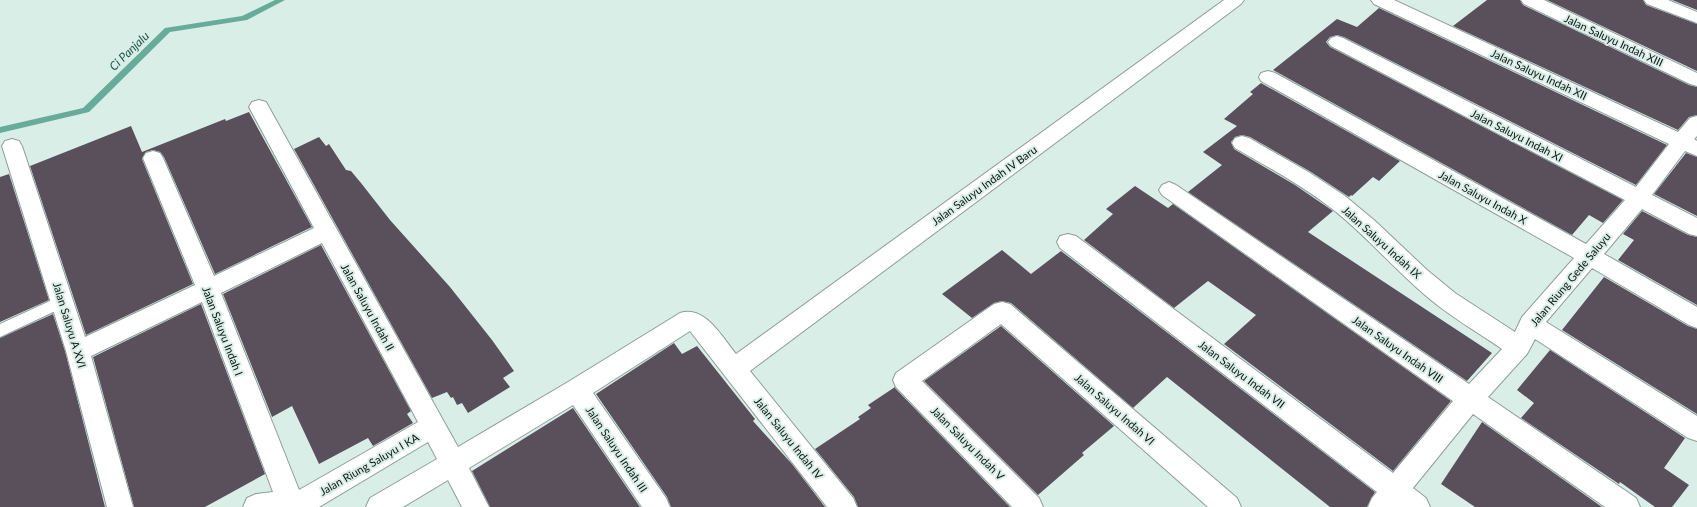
<svg xmlns="http://www.w3.org/2000/svg" width="1697" height="507" font-family="Lato,sans-serif">
<style>
.lines{fill:none;stroke-linecap:round;stroke-linejoin:round}
.stream{fill:#67ab99;fill-rule:evenodd}
.building{fill:#59505c}
.lane-casing{stroke:#8c9e99;stroke-width:2}
.street-casing{stroke:#8c9e99;stroke-width:2}
.lane{fill:#fff;fill-rule:evenodd}
.street{fill:#fff;fill-rule:evenodd}
.labels{text-anchor:middle;dominant-baseline:central;stroke-width:4;stroke-linejoin:round;paint-order:stroke}
.street-label{font-size:11px;fill:#0e1513;stroke:#daeee8}
.water-label{font-size:12px;font-style:italic;fill:#225a4d;stroke:#daeee8}
</style>
<rect width="100%" height="100%" fill="#daeee8"/>
<g class="lines">
<polygon class="stream" points="275,0 285,0 247,20 170,32 89,112 0,133 0,127 83,108 165,28 242,16"/>
</g>
<g class="building">
<polygon points="1487,0 1520,0 1523,5 1689,85 1697,87 1697,115 1689,117 1678,130 1453,26"/>
<polygon points="1547,0 1643,0 1646,5 1697,24 1697,71"/>
<polygon points="1672,0 1697,0 1697,10"/>
<polygon points="1379,8 1667,145 1636,185 1344,37 1337,35 1330,37 1326,42 1330,47 1623,200 1603,223 1589,215 1572,235 1273,70 1337,19 1357,27"/>
<polygon points="1261,83 1400,161 1379,181 1373,177 1352,196 1351,195 1349,197 1311,172 1250,137 1242,135 1235,137 1231,142 1234,149 1295,185 1333,211 1308,232 1492,353 1467,381 1188,192 1222,165 1203,152 1237,126 1224,119 1253,94 1250,92"/>
<polygon points="249,112 312,227 215,274 164,157 160,152 153,150 146,152 142,159 193,284 86,335 30,166 131,126 142,152 225,119 226,121"/>
<polygon points="319,137 326,146 329,144 346,170 351,171 361,183 390,220 450,287 492,340 514,371 503,378 510,387 468,413 462,403 457,405 453,397 451,398 447,392 432,398 294,149"/>
<polygon points="1686,153 1697,157 1697,216 1654,194"/>
<polygon points="9,174 49,300 0,322 0,177"/>
<polygon points="1135,186 1168,208 1173,204 1451,401 1393,471 1224,344 1256,315 1208,281 1174,308 1084,240 1113,214 1106,209"/>
<polygon points="1642,211 1688,235 1697,237 1697,305 1618,260 1634,240 1623,234"/>
<polygon points="321,245 411,411 407,414 413,423 373,446 368,438 319,464 292,406 272,417 223,294"/>
<polygon points="1002,250 1031,274 1061,251 1375,492 1367,507 1330,507 1167,377 1133,408 1011,303 1002,301 994,303 972,318 942,294"/>
<polygon points="1604,277 1688,326 1697,329 1697,414 1562,330"/>
<polygon points="201,304 265,474 205,507 134,507 93,357"/>
<polygon points="53,314 65,351 105,507 0,507 0,338"/>
<polygon points="1001,326 1114,426 1082,453 1084,455 1038,495 924,381"/>
<polygon points="674,343 682,354 697,346 755,419 753,421 792,464 825,507 671,507 667,497 596,394"/>
<polygon points="1550,350 1685,438 1664,468 1689,485 1672,507 1655,507 1620,482 1619,484 1521,418 1534,403 1517,390"/>
<polygon points="895,387 895,388 1010,507 858,507 854,497 815,449 860,419 858,417 871,408 868,405"/>
<polygon points="573,408 640,507 490,507 472,471"/>
<polygon points="1482,422 1602,507 1475,507 1441,484"/>
</g>
<g class="lines">
<defs>
<polygon id="lane" points="63,295 68,297 70,301 68,305 0,337 0,324"/>
<g id="street">
<path d="M1224,0H1244L1241,4L750,371L853,498L857,507H827L690,331L593,393L666,498L670,507H642L573,405L469,468L489,507H462L448,480L403,507H366L370,498L437,459L428,442L319,507H243L247,498L256,494L273,492L202,302L91,356L133,507H107L66,351L2,146L5,141L12,139L19,141L22,146L85,337L195,285L143,158L146,153L153,151L160,153L163,158L214,276L314,228L249,107L252,102L259,100L266,102L458,447L568,382L680,313C705,305 722,337 736,354ZM322,243L418,422L299,490L221,293Z"/>
<path d="M1371,0H1394L1678,132L1690,118L1697,116V136L1694,139L1697,141V156L1685,151L1652,195L1697,218V236L1689,234L1642,209L1604,254L1697,307V328L1689,325L1592,268L1546,322L1697,416V441L1688,438L1535,339L1527,354L1488,397L1636,498L1640,507H1605L1473,414L1413,488L1426,498L1430,507H1368L1372,498L1377,492L1060,248L1057,242L1060,236L1068,234L1076,236L1393,473L1453,401L1162,195L1159,190L1162,185L1169,182L1176,185L1469,384L1502,349C1476,331 1449,316 1425,295C1392,267 1365,234 1331,208C1301,185 1268,167 1235,148L1232,143L1235,138L1242,136L1249,138L1310,173L1345,196L1374,220L1427,270L1455,293L1515,332L1522,317L1574,258L1261,81L1259,77L1261,73L1268,71L1275,73L1586,244L1625,200L1331,46L1328,42L1331,38L1337,36L1343,38L1636,187L1669,144L1374,4Z"/>
<polygon points="1521,0 1544,0 1697,73 1697,86 1690,84 1524,4"/>
<polygon points="1644,0 1668,0 1697,12 1697,23 1647,4"/>
<polygon points="1002,302 1010,304 1237,498 1241,507 1208,507 1001,324 922,381 1039,498 1043,507 1012,507 896,387 893,380 896,373 994,304"/>
</g>
</defs>
<use href="#lane" class="lane-casing"/>
<use href="#street" class="street-casing"/>
<use href="#lane" class="lane"/>
<use href="#street" class="street"/>
</g>
<g class="labels">
<g class="street-label">
<text transform="translate(1614 40) rotate(25)">Jalan Saluyu Indah XIII</text>
<text transform="translate(1539 74) rotate(25)">Jalan Saluyu Indah XII</text>
<text transform="translate(1517 135) rotate(27)">Jalan Saluyu Indah XI</text>
<text transform="translate(984 185) rotate(-36)">Jalan Saluyu Indah IV Baru</text>
<text transform="translate(1483 197) rotate(29)">Jalan Saluyu Indah X</text>
<text transform="translate(1382 242) rotate(42)">Jalan Saluyu Indah IX</text>
<text transform="translate(1570 279) rotate(-50)">Jalan Riung Gede Saluyu</text>
<text transform="translate(368 307) rotate(61)">Jalan Saluyu Indah II</text>
<text transform="translate(70 325) rotate(73)">Jalan Saluyu A XVI</text>
<text transform="translate(223 331) rotate(69)">Jalan Saluyu Indah I</text>
<text transform="translate(1398 349) rotate(35)">Jalan Saluyu Indah VIII</text>
<text transform="translate(1242 374) rotate(37)">Jalan Saluyu Indah VII</text>
<text transform="translate(1115 409) rotate(41)">Jalan Saluyu Indah VI</text>
<text transform="translate(789 438) rotate(51)">Jalan Saluyu Indah IV</text>
<text transform="translate(968 443) rotate(45)">Jalan Saluyu Indah V</text>
<text transform="translate(617 449) rotate(56)">Jalan Saluyu Indah III</text>
<text transform="translate(369 464) rotate(-30)">Jalan Riung Saluyu I KA</text>
</g>
<g class="water-label">
<text transform="translate(129 51) rotate(-44)">Ci Panjalu</text>
</g>
</g>
</svg>
